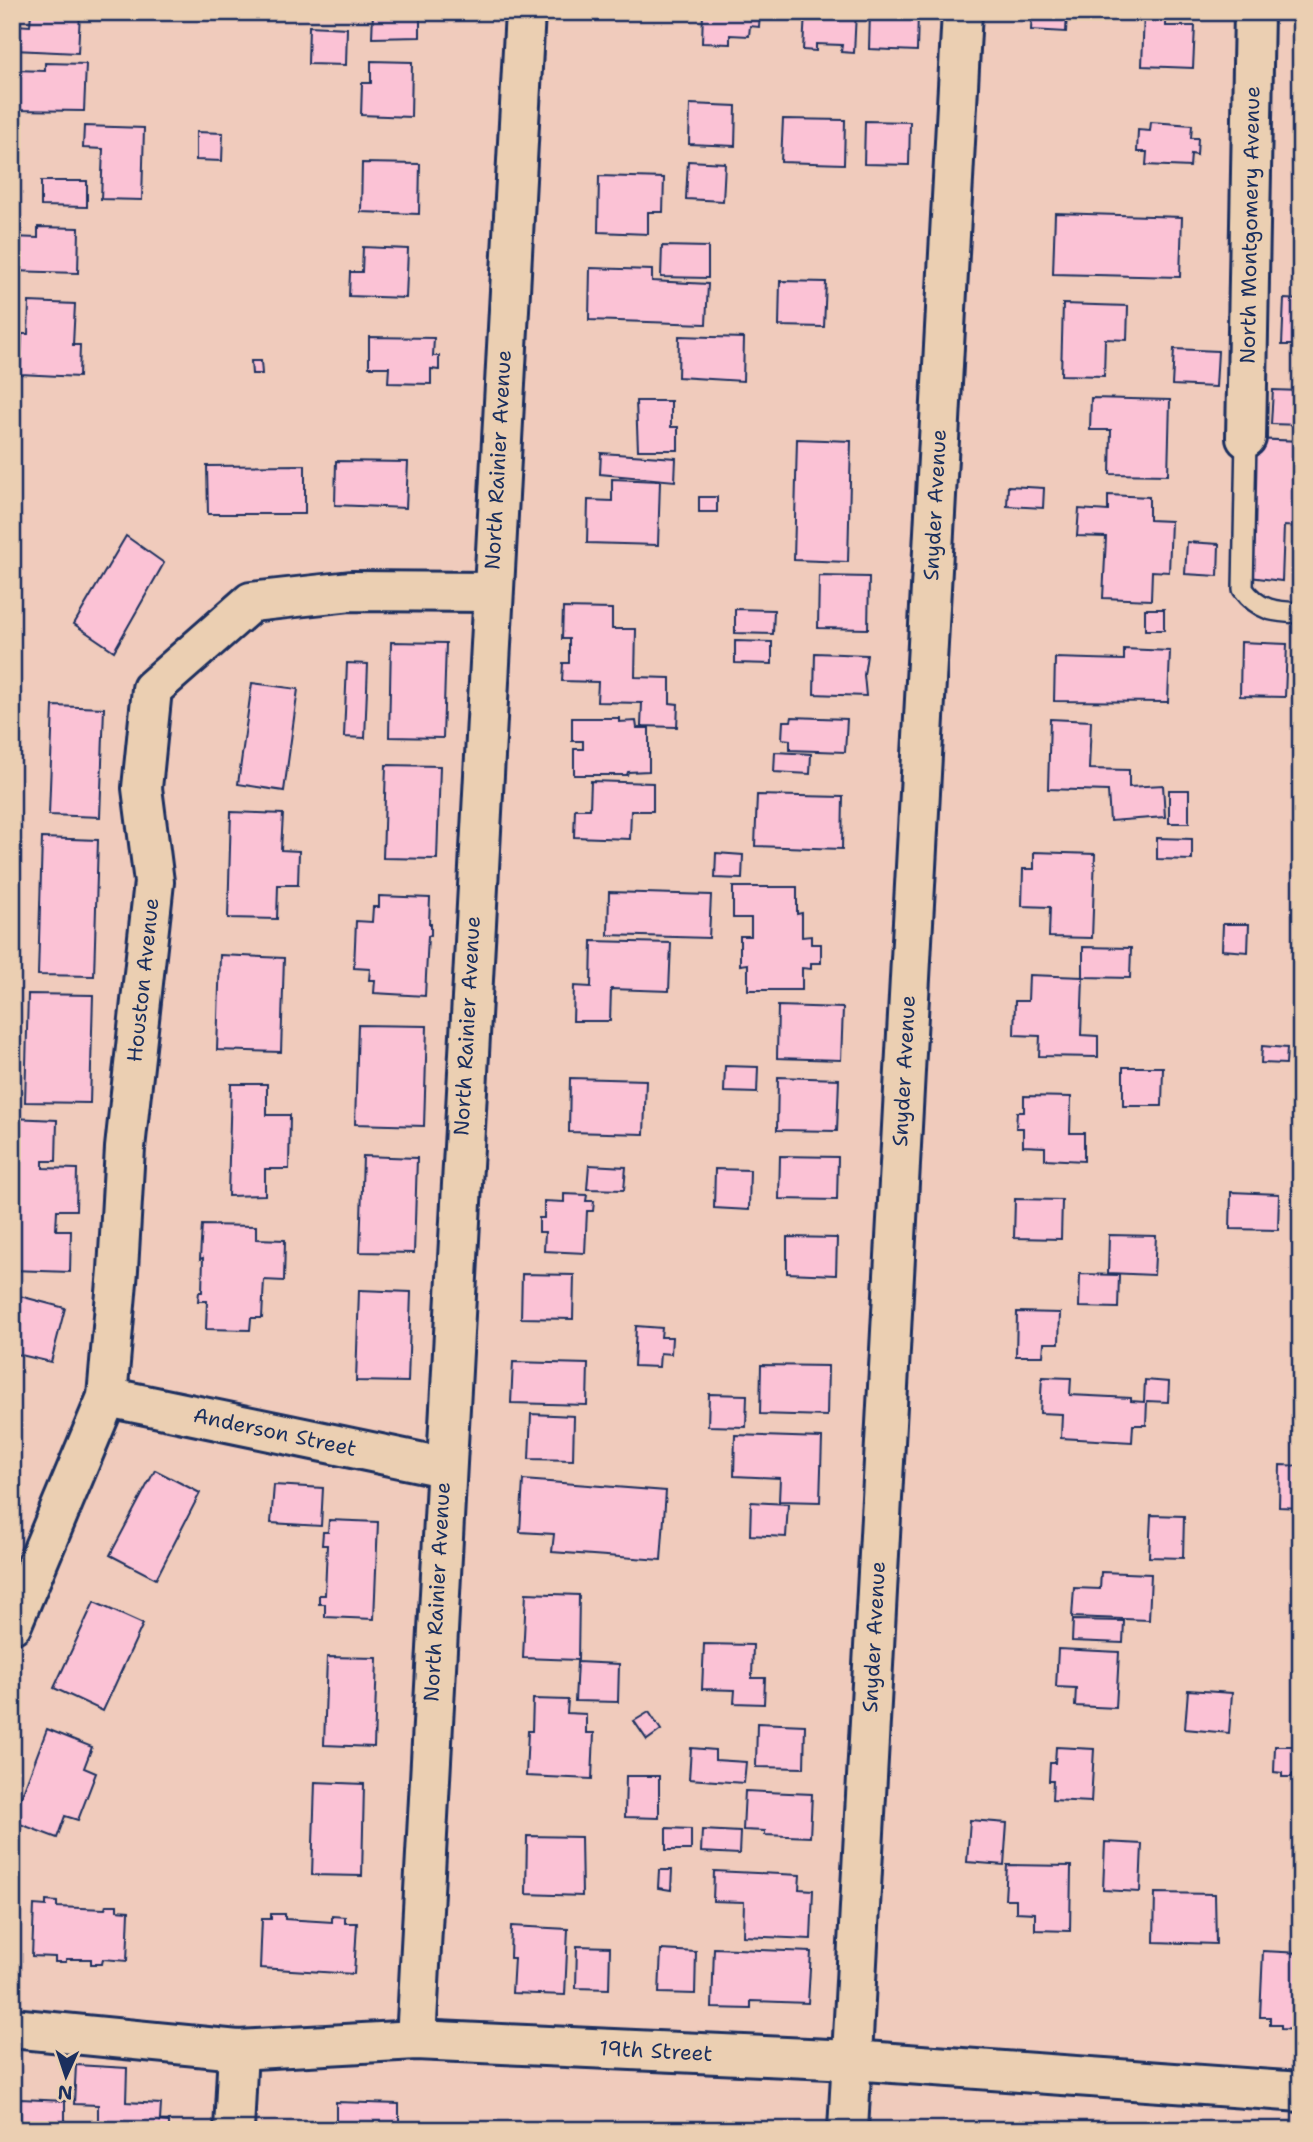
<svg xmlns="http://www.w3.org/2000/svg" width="1313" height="2142" font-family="'Shantell Sans',sans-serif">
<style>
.building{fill:#fbc2d5;stroke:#1b2f5e;stroke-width:2}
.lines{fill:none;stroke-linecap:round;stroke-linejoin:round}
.service-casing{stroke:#1b2f5e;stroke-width:24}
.minor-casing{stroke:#1b2f5e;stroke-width:44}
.service{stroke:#ebcfb2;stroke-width:19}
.minor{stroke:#ebcfb2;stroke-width:38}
.labels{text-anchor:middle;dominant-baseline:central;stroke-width:5;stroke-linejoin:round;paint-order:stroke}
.street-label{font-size:21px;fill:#1b2f5e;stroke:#ebcfb2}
</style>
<rect width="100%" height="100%" fill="#f0cbbc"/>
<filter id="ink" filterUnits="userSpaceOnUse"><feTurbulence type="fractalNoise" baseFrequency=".0143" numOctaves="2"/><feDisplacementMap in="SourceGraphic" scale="14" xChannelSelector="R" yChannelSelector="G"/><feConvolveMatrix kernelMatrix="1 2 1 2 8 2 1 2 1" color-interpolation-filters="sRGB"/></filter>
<g filter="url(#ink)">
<g class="building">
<polygon points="31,12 80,12 78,53 14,50 15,25 30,26"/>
<polygon points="373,12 420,12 420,37 372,38"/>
<polygon points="703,12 760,13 759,27 750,26 749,36 730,35 730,44 702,43"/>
<polygon points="805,12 856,12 854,53 841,52 842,45 816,44 816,51 803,50"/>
<polygon points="870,12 918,12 917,51 869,49"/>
<polygon points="1032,12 1067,12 1066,32 1031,30"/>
<polygon points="1144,12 1166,12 1166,26 1195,26 1193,68 1142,66"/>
<polygon points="309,26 347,28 346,65 308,64"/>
<polygon points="371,61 412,62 411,117 361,115 362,83 371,83"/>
<polygon points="45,63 86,64 84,111 13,110 14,70 45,71"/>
<polygon points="690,104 736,106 735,146 689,144"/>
<polygon points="783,119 845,120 844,164 781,162"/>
<polygon points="865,121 910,122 909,165 864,164"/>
<polygon points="1151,122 1192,125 1191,138 1198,138 1197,155 1191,154 1190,167 1146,165 1147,152 1137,152 1138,130 1150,131"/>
<polygon points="84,126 144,128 142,200 101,199 103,149 83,148"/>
<polygon points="196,132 223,133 222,161 196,160"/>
<polygon points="688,161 725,163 723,201 686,199"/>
<polygon points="362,163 420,164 419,214 361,212"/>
<polygon points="599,176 664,178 663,212 648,212 648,234 598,232"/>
<polygon points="41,181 87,181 87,207 41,206"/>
<polygon points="1055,213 1182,217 1180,277 1053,274"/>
<polygon points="38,227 79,228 78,273 12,271 12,237 38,238"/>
<polygon points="662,246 708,247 708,278 661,277"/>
<polygon points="363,247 408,249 406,298 349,296 350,272 362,272"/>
<polygon points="590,268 652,270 652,281 708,284 706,324 589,320"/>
<polygon points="780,281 826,282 824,327 779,326"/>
<polygon points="1284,299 1301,300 1301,345 1282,345"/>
<polygon points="29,302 75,304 73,345 80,345 79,377 20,374 22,334 28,334"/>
<polygon points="1063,304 1128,306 1127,340 1105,339 1104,376 1061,375"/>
<polygon points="679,336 744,338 743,381 678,377"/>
<polygon points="369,337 434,338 433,356 439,356 439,370 431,369 431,384 388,383 389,367 369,367"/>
<polygon points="1174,349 1218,351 1216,387 1172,385"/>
<polygon points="251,361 261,361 262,374 252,374"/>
<polygon points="1273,390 1301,391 1301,425 1271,424"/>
<polygon points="1091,398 1170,400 1168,475 1110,474 1111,430 1090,430"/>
<polygon points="636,401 671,401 671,427 678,427 678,450 638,450"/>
<polygon points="797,439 851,441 848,562 794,560"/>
<polygon points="1253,439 1301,441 1301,527 1284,526 1282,581 1250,577"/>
<polygon points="601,453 676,458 675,481 600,474"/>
<polygon points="336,461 408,462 406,508 335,505"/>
<polygon points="305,465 305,514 208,514 207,466"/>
<polygon points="612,479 660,481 658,545 587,543 588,500 612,501"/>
<polygon points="1008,486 1044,488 1043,508 1007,506"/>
<polygon points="1108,495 1149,497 1149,520 1171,521 1169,572 1152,571 1151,600 1103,598 1106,537 1077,536 1079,509 1108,511"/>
<rect x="699" y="497" width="18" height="15"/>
<polygon points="126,536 164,563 114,651 74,624"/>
<polygon points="1187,542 1219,544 1218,576 1185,574"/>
<polygon points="819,576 869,577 868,629 818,628"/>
<polygon points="563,608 612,609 612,629 636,629 635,677 670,678 670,703 678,704 677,727 641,726 642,703 597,702 598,682 562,681 563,663 569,663 569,639 562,639"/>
<polygon points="735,609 774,610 773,634 735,633"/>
<rect x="1145" y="609" width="19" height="21"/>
<polygon points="735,641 772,642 772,664 735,663"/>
<polygon points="391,642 446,643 443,738 389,737"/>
<polygon points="1241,642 1287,644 1285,697 1240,696"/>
<polygon points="1124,649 1170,651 1168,702 1054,701 1055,658 1124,660"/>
<polygon points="815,653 867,655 864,675 866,696 814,694"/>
<polygon points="347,663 368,664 365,738 344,737"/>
<polygon points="252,683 298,689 284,791 238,784"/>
<polygon points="53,706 104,708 100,817 49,815"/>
<polygon points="792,717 847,719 845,752 790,750 790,740 782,739 783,721 791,721"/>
<polygon points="572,718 619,718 619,722 636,721 637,728 649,728 649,771 628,772 627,775 574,775 574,749 583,749 583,741 572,741"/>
<polygon points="1050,719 1091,721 1089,769 1129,770 1129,787 1163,785 1165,817 1110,821 1108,791 1048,789"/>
<polygon points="775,752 811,754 810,774 774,772"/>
<polygon points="386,765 440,766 437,859 383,858"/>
<polygon points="591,781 653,783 653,811 631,811 630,839 574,837 575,809 590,809"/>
<rect x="1169" y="790" width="20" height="33"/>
<polygon points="757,795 843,797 842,849 755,846"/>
<polygon points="231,812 283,814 281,850 299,851 298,885 278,885 277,919 228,918"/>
<rect x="1295" y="834" width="6" height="24"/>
<polygon points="42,838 98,840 94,976 38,975"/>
<polygon points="1157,838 1192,839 1192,860 1157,859"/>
<polygon points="1034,852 1095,854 1092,938 1049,937 1050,907 1022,906 1023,869 1034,869"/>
<polygon points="716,853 743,855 742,879 715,878"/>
<polygon points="733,887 797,887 797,914 802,913 802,937 811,936 811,944 821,944 821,963 811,963 811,969 802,968 802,990 748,990 748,964 740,965 740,936 751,936 751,918 733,918"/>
<polygon points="609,892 711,895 709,938 608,935"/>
<polygon points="379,896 430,898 429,924 431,924 431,935 428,936 425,996 374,993 375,980 369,980 370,969 354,968 356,921 372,922 373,907 379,907"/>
<polygon points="1223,924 1249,924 1248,952 1222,950"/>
<polygon points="592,941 671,943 669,991 611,989 610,1021 573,1021 574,986 591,987"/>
<polygon points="1083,947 1131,948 1130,978 1083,977"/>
<polygon points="220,955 284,958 281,1052 217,1050"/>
<polygon points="1029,975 1083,977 1081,1035 1098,1036 1098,1057 1039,1056 1040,1036 1014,1035 1015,1001 1028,1001"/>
<polygon points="28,994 93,995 90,1103 25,1102"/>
<polygon points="778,1006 843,1008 841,1060 777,1058"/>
<polygon points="358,1025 427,1026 424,1126 355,1124"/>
<polygon points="1262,1046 1287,1048 1286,1064 1261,1063"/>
<polygon points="725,1066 758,1067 757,1093 724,1092"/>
<polygon points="1123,1067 1163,1067 1162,1106 1123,1106"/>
<polygon points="778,1077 839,1079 837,1131 777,1130"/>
<polygon points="570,1078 646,1080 644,1134 569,1132"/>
<polygon points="231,1084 267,1084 267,1115 290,1115 289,1169 265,1169 265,1195 228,1196"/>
<polygon points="1024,1096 1071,1097 1070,1133 1084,1133 1084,1161 1045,1159 1045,1147 1023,1146 1023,1128 1016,1128 1017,1112 1024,1112"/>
<polygon points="12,1118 57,1120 56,1161 43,1161 43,1168 77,1169 76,1210 57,1210 56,1230 71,1230 70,1272 12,1270"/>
<polygon points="363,1156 417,1158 414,1253 360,1252"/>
<polygon points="780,1156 838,1157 837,1200 779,1199"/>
<polygon points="589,1165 626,1167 624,1190 587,1189"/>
<polygon points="715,1169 750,1170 749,1210 714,1208"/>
<polygon points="1231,1192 1279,1194 1278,1230 1230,1229"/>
<polygon points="564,1194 587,1195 586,1201 594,1201 593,1211 587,1211 585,1253 544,1251 545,1232 539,1232 539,1218 544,1218 544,1201 564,1202"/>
<polygon points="1015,1199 1062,1200 1061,1239 1014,1238"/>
<polygon points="202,1225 256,1226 256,1239 285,1240 284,1281 264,1280 262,1318 251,1318 250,1330 206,1329 207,1301 198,1301 199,1292 202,1292 203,1258 200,1259"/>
<polygon points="1109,1235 1156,1236 1154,1275 1108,1273"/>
<polygon points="787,1237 837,1238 836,1275 787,1273"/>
<polygon points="522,1274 574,1275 573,1319 521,1318"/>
<polygon points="1080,1274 1119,1275 1118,1308 1079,1307"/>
<polygon points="359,1290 411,1292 408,1382 356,1381"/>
<polygon points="12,1294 65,1308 51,1362 12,1353"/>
<polygon points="1017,1312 1060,1313 1059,1343 1044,1343 1043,1356 1016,1356"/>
<polygon points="636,1326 662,1328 661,1337 672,1337 671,1354 660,1353 659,1367 634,1366"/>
<polygon points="513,1362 588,1364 587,1405 511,1403"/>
<polygon points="761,1365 828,1366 827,1416 760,1414"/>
<polygon points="1042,1377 1071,1378 1070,1395 1131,1398 1131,1401 1144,1402 1145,1380 1169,1382 1168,1402 1147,1401 1146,1425 1133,1425 1132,1442 1061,1438 1062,1414 1040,1413"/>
<polygon points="709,1394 747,1395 746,1427 708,1426"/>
<polygon points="531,1414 574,1416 573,1460 529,1459"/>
<polygon points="735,1435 822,1438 820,1502 779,1501 780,1478 734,1476"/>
<polygon points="1280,1465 1301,1466 1301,1508 1279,1507"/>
<polygon points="155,1470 200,1493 156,1579 110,1555"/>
<polygon points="523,1480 666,1491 661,1560 552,1552 554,1534 520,1532"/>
<polygon points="274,1485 323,1488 321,1526 271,1523"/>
<polygon points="751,1502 788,1504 786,1537 750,1535"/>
<polygon points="1151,1515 1184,1516 1183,1558 1149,1557"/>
<polygon points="329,1520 378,1522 374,1619 325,1617 325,1604 319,1604 319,1595 325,1595 327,1545 322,1545 323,1532 328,1532"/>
<polygon points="1101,1572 1151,1574 1149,1620 1072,1617 1074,1588 1100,1589"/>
<polygon points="526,1593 579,1595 578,1660 523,1658"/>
<polygon points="94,1602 143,1624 103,1711 54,1688"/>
<polygon points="1073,1620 1124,1621 1123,1643 1072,1641"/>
<polygon points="704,1644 753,1645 752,1678 765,1678 764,1704 734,1703 735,1690 702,1689"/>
<polygon points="1058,1649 1119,1652 1116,1708 1075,1706 1076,1688 1056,1687"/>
<polygon points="327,1657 377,1658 374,1747 324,1745"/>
<polygon points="1298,1657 1301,1657 1301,1706 1296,1706"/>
<polygon points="577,1662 619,1664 618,1702 575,1701"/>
<polygon points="1188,1690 1232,1693 1229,1733 1185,1729"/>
<polygon points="533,1699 568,1700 567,1713 586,1714 586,1733 594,1733 592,1779 526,1776 528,1731 532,1731"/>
<polygon points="649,1712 661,1730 647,1740 634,1721"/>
<polygon points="757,1723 805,1725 804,1768 756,1767"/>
<polygon points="47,1729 92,1747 84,1768 96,1773 78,1820 65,1816 57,1838 12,1821"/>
<polygon points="1275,1746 1301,1746 1301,1774 1292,1774 1292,1777 1282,1777 1282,1773 1274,1772"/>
<polygon points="1056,1747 1094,1749 1091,1802 1052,1800 1053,1781 1049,1781 1050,1763 1055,1763"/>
<polygon points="691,1748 715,1750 715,1760 746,1762 744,1783 689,1779"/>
<polygon points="626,1776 659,1776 659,1818 625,1817"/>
<polygon points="315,1782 364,1784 362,1876 312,1875"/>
<polygon points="745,1791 812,1794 810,1837 765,1835 765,1831 743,1830"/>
<polygon points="970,1820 1007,1823 1004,1865 967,1862"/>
<polygon points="666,1828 691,1829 691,1850 666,1850"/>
<polygon points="702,1830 740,1832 739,1854 701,1852"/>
<polygon points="527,1836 581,1837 582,1896 526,1894"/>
<polygon points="1105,1842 1142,1844 1140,1892 1103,1890"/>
<polygon points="1292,1851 1301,1851 1301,1901 1293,1901"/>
<polygon points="1007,1865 1071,1866 1070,1931 1035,1930 1035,1913 1016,1912 1016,1899 1005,1899"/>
<polygon points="659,1870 672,1870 671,1890 658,1888"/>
<polygon points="714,1871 800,1875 799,1889 813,1890 811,1939 743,1936 744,1902 713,1901"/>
<polygon points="1155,1893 1215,1894 1216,1944 1154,1942"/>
<polygon points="46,1901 57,1902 57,1907 105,1909 106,1905 117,1905 117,1910 129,1911 127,1961 103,1959 102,1964 91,1964 91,1959 66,1959 66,1962 55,1962 55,1957 32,1956 34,1905 46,1906"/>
<polygon points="271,1914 285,1914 285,1919 332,1922 332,1916 345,1917 345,1923 357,1923 354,1974 260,1968 262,1919 271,1919"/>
<polygon points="511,1926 568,1929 565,1995 512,1993 514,1958 510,1958"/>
<polygon points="577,1946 610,1947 609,1989 576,1988"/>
<polygon points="714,1948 811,1952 808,2003 751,2001 751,2009 712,2008"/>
<polygon points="661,1950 696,1952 695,1994 659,1993"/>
<polygon points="1263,1951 1301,1953 1301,2030 1281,2029 1281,2025 1270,2025 1270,2017 1260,2017"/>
<polygon points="76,2065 127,2068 126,2102 161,2104 160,2121 169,2122 169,2129 172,2130 98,2130 98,2105 74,2104"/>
<polygon points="20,2099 65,2101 65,2130 19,2130"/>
<polygon points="336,2102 399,2104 399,2130 319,2130 319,2128 336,2129"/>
</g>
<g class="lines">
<defs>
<path id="service" d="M1246,438L1243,589C1259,611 1275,612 1301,613"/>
<g id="minor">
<polyline points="1246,438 1254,12"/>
<polyline points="107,1397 443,1467"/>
<polyline points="12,1624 107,1397 118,1270 125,1148 154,882 142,788 152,689 251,602 351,591 490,592"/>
<polyline points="12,2028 238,2050 416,2040 851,2060 1301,2092"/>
<path d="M416,2040C448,1364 484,688 525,12"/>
<polyline points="234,2130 238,2050"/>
<polyline points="848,2130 962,12"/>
</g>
</defs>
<use href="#service" class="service-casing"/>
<use href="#minor" class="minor-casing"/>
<use href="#service" class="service"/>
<use href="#minor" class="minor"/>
</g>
</g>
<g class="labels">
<g class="street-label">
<text transform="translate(1250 225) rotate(-89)">North Montgomery Avenue</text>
<text transform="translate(498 460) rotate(-87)">North Rainier Avenue</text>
<text transform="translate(935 505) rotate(-87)">Snyder Avenue</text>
<text transform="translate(143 980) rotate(-84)">Houston Avenue</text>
<text transform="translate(467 1026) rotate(-87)">North Rainier Avenue</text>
<text transform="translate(904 1071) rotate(-87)">Snyder Avenue</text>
<text transform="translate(275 1432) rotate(12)">Anderson Street</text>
<text transform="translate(437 1592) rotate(-87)">North Rainier Avenue</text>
<text transform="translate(874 1637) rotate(-87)">Snyder Avenue</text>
<text transform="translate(656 2051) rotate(3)">19th Street</text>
</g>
</g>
<rect width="1313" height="2142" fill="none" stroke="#ebcfb2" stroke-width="42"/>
<rect x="21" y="21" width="1271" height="2100" fill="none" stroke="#1b2f5e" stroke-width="2.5" filter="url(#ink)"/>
<g transform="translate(66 2076) rotate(183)" stroke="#ebcfb2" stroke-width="5" paint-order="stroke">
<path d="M0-5L12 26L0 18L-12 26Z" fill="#1b2f5e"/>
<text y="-10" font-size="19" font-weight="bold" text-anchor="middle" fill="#1b2f5e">N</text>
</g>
</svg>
